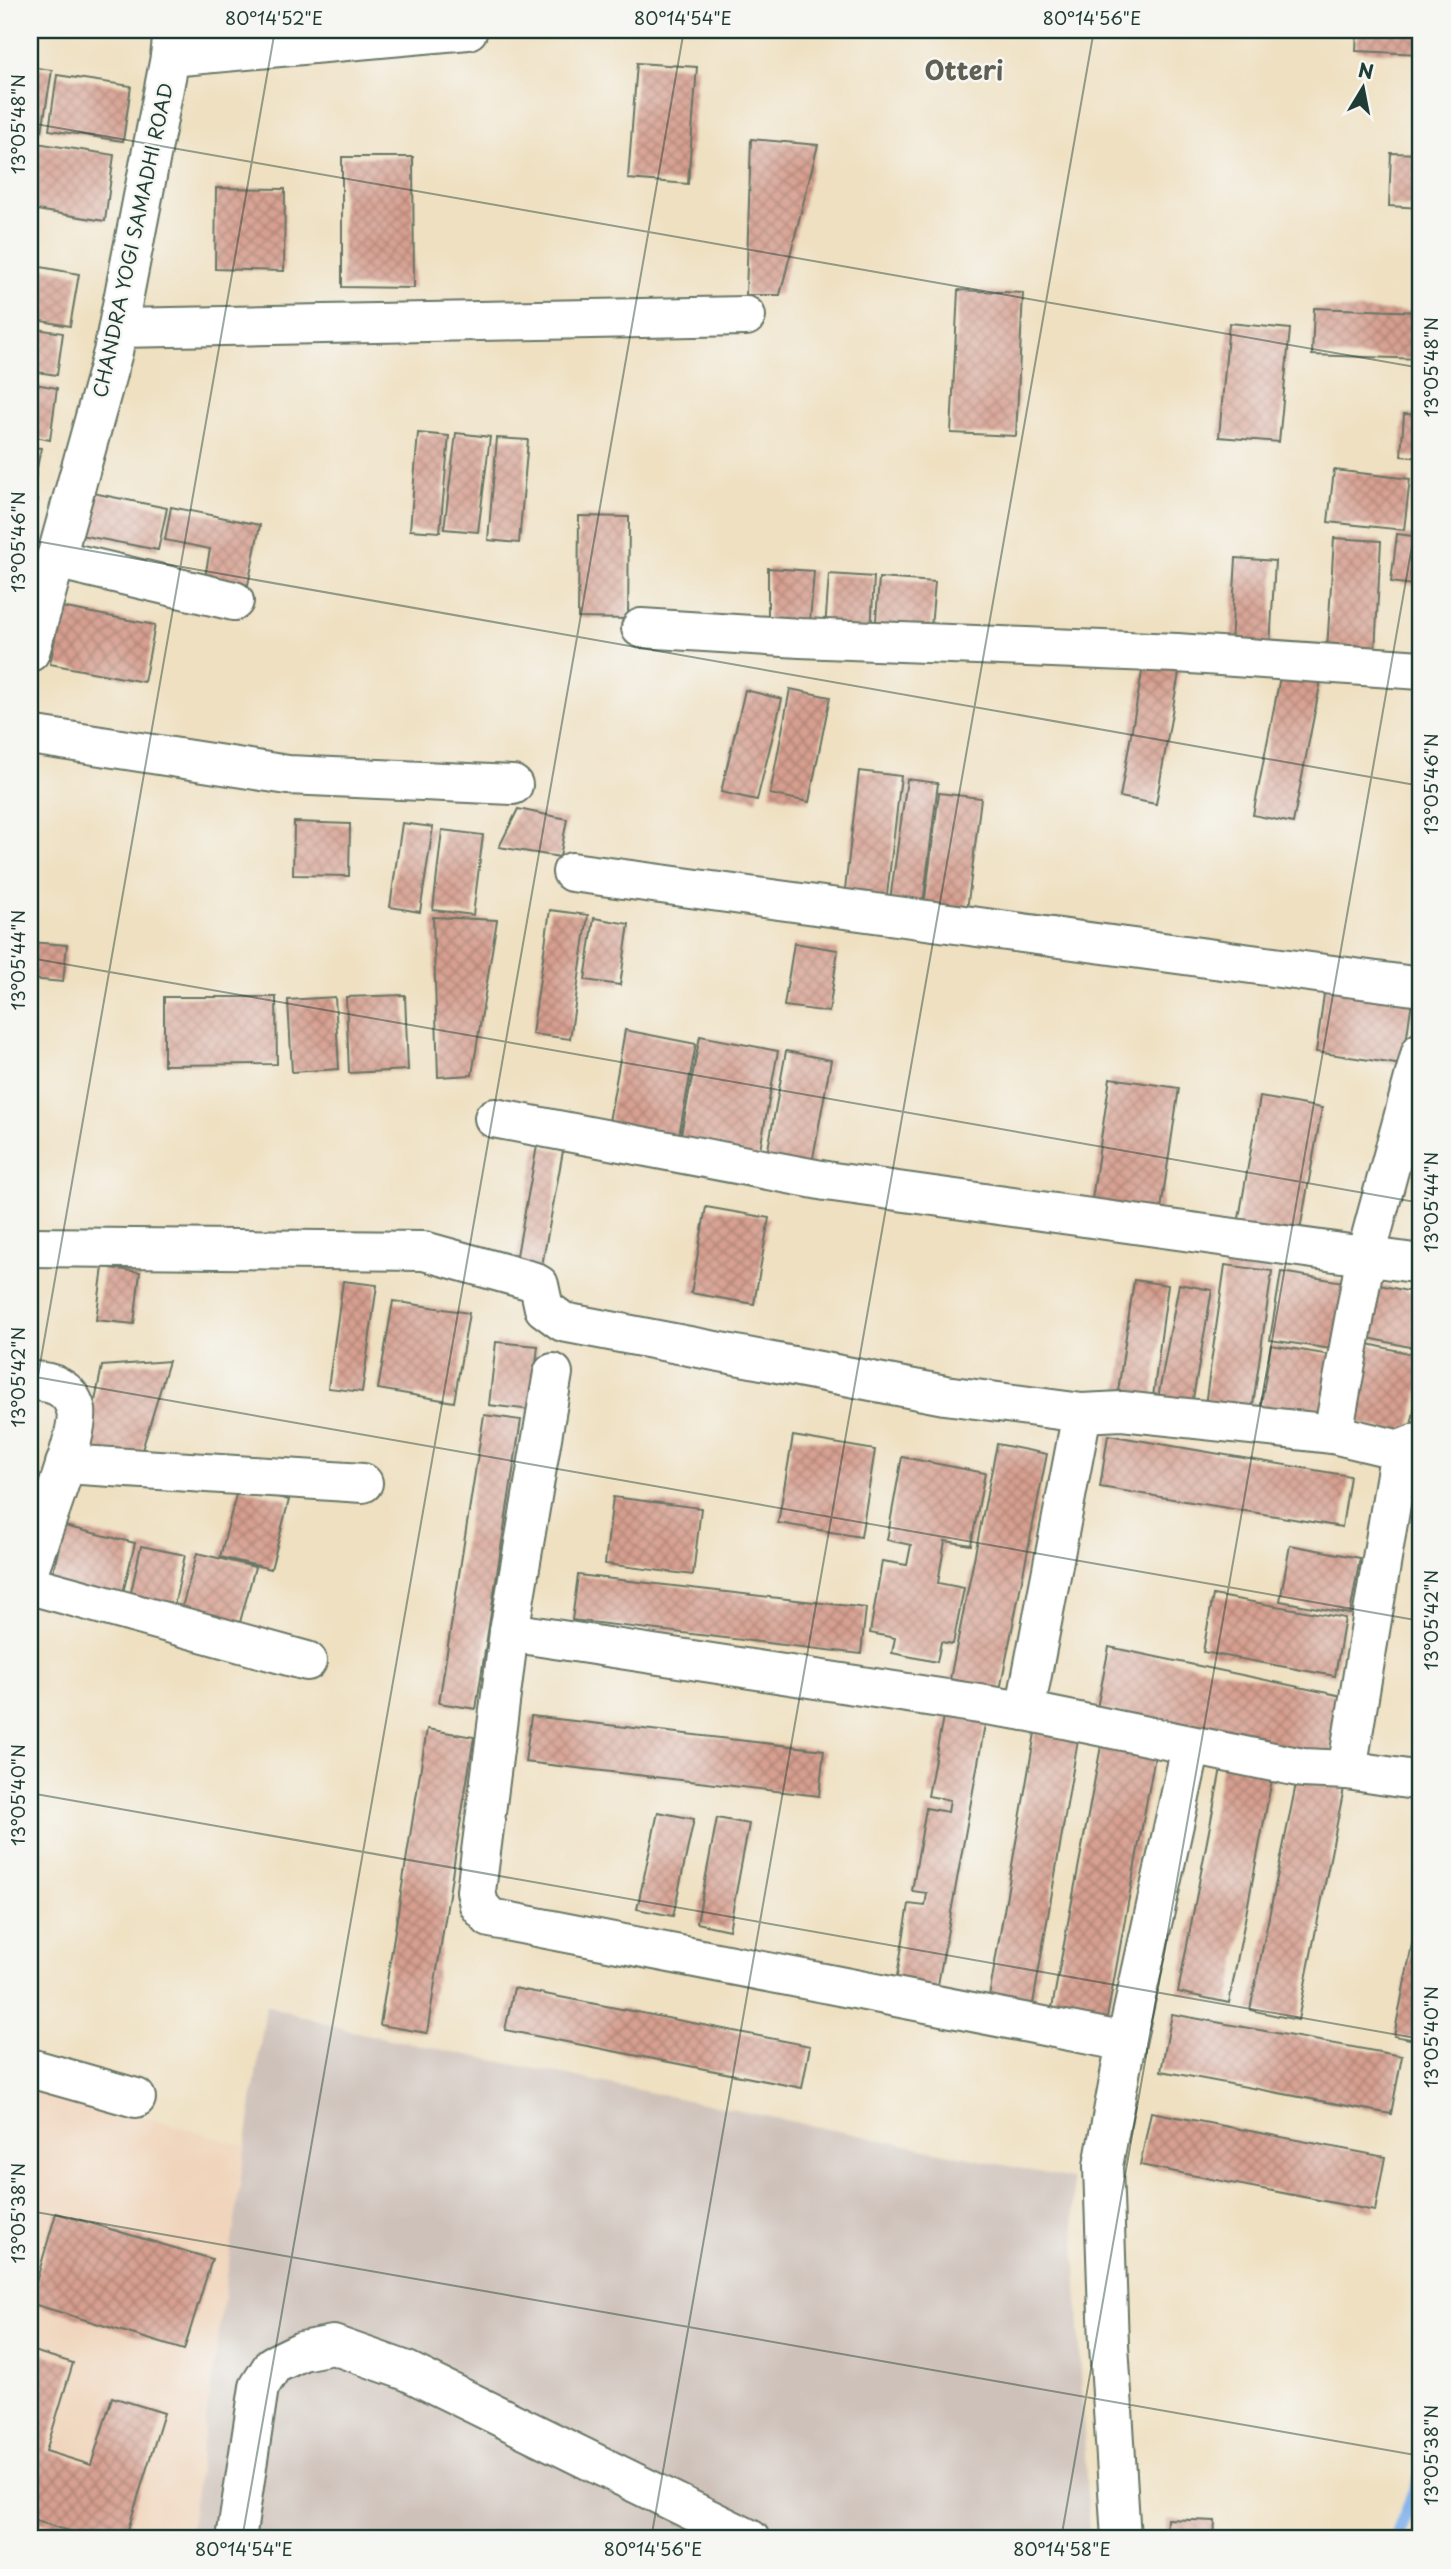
<svg xmlns="http://www.w3.org/2000/svg" width="1451" height="2569" font-family="'Playpen Sans',sans-serif">
<style>
.built{fill:#f0d5bc}
.industrial{fill:#cec1b9}
.lines{fill:none;stroke-linecap:round;stroke-linejoin:round}
.stream{stroke:#7eb0ea;stroke-width:14}
.building{fill:url(#building-cross-hatch)}
.minor-casing{stroke:#687665;stroke-width:42}
.minor{stroke:#fff;stroke-width:38}
.ticks{fill:none;stroke:#1f3d34;stroke-width:2;stroke-opacity:0.45}
.labels{text-anchor:middle;dominant-baseline:central;stroke-width:5;stroke-linejoin:round;paint-order:stroke}
.street-label{font-size:19px;fill:#1f3d34;stroke:#f6f6f2}
.district-label{font-size:26px;font-weight:bold;fill:#5f5f54;stroke:#f6f6f2}
.neatline{fill:none;stroke:#1f3d34;stroke-width:2.5}
.ticks-label{font-size:18px;text-anchor:middle;fill:#1f3d34}
</style>
<defs>
<pattern id="building-cross-hatch" width="8" height="8" patternUnits="userSpaceOnUse" patternTransform="scale(1.75)"><rect width="8" height="8" fill="#d79f90"/><path d="M0 0l8 8M0 8l8-8" fill="none" stroke="#ae8376"/></pattern>
</defs>
<rect width="100%" height="100%" fill="#f6f6f2"/>
<filter id="ink" filterUnits="userSpaceOnUse"><feTurbulence type="fractalNoise" baseFrequency=".0143" numOctaves="2"/><feDisplacementMap in="SourceGraphic" scale="14" xChannelSelector="R" yChannelSelector="G"/><feConvolveMatrix kernelMatrix="1 2 1 2 8 2 1 2 1" color-interpolation-filters="sRGB"/></filter>
<filter id="wash" filterUnits="userSpaceOnUse"><feTurbulence type="fractalNoise" baseFrequency=".00686" numOctaves="4" result="noise"/><feDisplacementMap in="SourceGraphic" scale="28" xChannelSelector="R" yChannelSelector="G"/><feGaussianBlur stdDeviation="1.57" result="paint"/><feColorMatrix in="noise" values="0 0 0 0 0 0 0 0 0 0 0 0 0 0 0 0 0 1.4 0 .05"/><feComposite in="paint" operator="in"/></filter>
<g filter="url(#wash)">
<rect width="100%" height="100%" fill="#efe0c1"/>
<polygon class="built" points="30,2084 246,2146 189,2539 30,2539"/>
<polygon class="industrial" points="266,2005 351,2031 1072,2179 1089,2539 189,2539"/>
<g class="lines">
<polyline class="stream" points="1396,2539 1421,2476"/>
</g>
<g id="blocks">
<g class="building">
<polygon points="1357,30 1421,30 1421,54 1356,51"/>
<polygon points="637,63 697,67 688,184 628,179"/>
<polygon points="30,67 52,70 42,131 30,129"/>
<polygon points="57,75 131,86 123,141 49,130"/>
<polygon points="751,139 818,145 780,295 746,295"/>
<polygon points="30,142 114,155 105,221 30,209"/>
<polygon points="1391,153 1421,154 1421,208 1389,206"/>
<polygon points="342,157 413,157 414,288 342,287"/>
<polygon points="216,188 285,189 284,271 215,269"/>
<polygon points="30,265 79,274 70,326 30,319"/>
<polygon points="958,290 1023,293 1016,436 951,433"/>
<polygon points="1314,308 1421,312 1421,359 1312,355"/>
<polygon points="1229,323 1290,329 1279,442 1219,437"/>
<polygon points="30,328 63,333 57,375 30,371"/>
<polygon points="30,383 57,388 50,440 30,436"/>
<polygon points="1404,414 1421,415 1421,458 1401,456"/>
<polygon points="418,433 449,436 440,532 410,530"/>
<polygon points="456,433 490,437 478,532 444,529"/>
<polygon points="497,438 528,440 519,543 488,540"/>
<polygon points="30,447 41,448 32,493 30,492"/>
<polygon points="1334,470 1410,479 1404,530 1328,522"/>
<polygon points="83,491 167,508 158,550 75,534"/>
<polygon points="30,498 38,500 31,537 30,537"/>
<polygon points="171,507 260,525 248,585 205,577 210,549 165,540"/>
<polygon points="579,516 629,517 628,619 578,618"/>
<polygon points="1397,534 1421,537 1421,586 1391,582"/>
<polygon points="1334,538 1381,541 1375,652 1327,650"/>
<polygon points="1236,558 1275,561 1270,647 1231,644"/>
<polygon points="768,568 814,571 810,622 768,626"/>
<polygon points="829,574 874,577 871,632 825,629"/>
<polygon points="879,578 935,582 930,639 875,635"/>
<polygon points="61,607 155,625 144,682 50,664"/>
<polygon points="1144,661 1180,667 1156,804 1120,797"/>
<polygon points="1281,672 1321,680 1293,823 1253,815"/>
<polygon points="790,689 830,697 809,802 770,794"/>
<polygon points="745,690 782,699 757,800 721,792"/>
<polygon points="859,771 901,776 886,903 844,898"/>
<polygon points="907,779 938,783 923,904 890,900"/>
<polygon points="939,793 981,798 966,918 923,913"/>
<polygon points="518,809 567,819 560,857 499,847"/>
<polygon points="294,822 350,824 349,876 293,875"/>
<polygon points="402,823 433,827 420,912 390,907"/>
<polygon points="442,830 483,835 473,915 433,910"/>
<polygon points="550,910 588,915 570,1039 532,1034"/>
<polygon points="433,917 497,920 472,1075 438,1077"/>
<polygon points="594,918 629,924 620,985 585,980"/>
<polygon points="30,942 67,945 63,982 30,979"/>
<polygon points="794,943 838,950 829,1012 784,1006"/>
<polygon points="1325,987 1412,1000 1403,1065 1316,1052"/>
<polygon points="405,995 408,1070 349,1073 346,997"/>
<polygon points="164,997 276,997 277,1064 164,1065"/>
<polygon points="335,997 339,1069 292,1072 288,1000"/>
<polygon points="625,1030 696,1044 677,1146 607,1133"/>
<polygon points="700,1036 778,1051 758,1160 679,1145"/>
<polygon points="786,1051 831,1060 811,1169 766,1160"/>
<polygon points="1110,1078 1179,1088 1160,1216 1091,1206"/>
<polygon points="1260,1097 1322,1108 1298,1241 1237,1230"/>
<polygon points="537,1146 563,1151 541,1271 515,1266"/>
<polygon points="706,1207 769,1218 754,1304 691,1293"/>
<polygon points="1225,1265 1272,1271 1252,1412 1205,1405"/>
<polygon points="103,1267 140,1272 134,1324 96,1320"/>
<polygon points="1281,1272 1350,1283 1339,1350 1270,1340"/>
<polygon points="1134,1280 1168,1285 1152,1404 1117,1399"/>
<polygon points="343,1281 377,1285 362,1392 328,1388"/>
<polygon points="1179,1284 1212,1290 1192,1404 1158,1398"/>
<polygon points="1375,1284 1421,1294 1421,1316 1414,1348 1364,1337"/>
<polygon points="393,1301 469,1313 454,1402 378,1389"/>
<polygon points="496,1342 538,1346 531,1410 489,1405"/>
<polygon points="1364,1343 1421,1356 1421,1378 1409,1435 1347,1421"/>
<polygon points="1271,1345 1336,1356 1325,1421 1260,1410"/>
<polygon points="169,1361 139,1460 84,1456 102,1366"/>
<polygon points="484,1415 521,1420 476,1709 439,1703"/>
<polygon points="1108,1435 1350,1476 1342,1527 1100,1487"/>
<polygon points="793,1436 875,1450 861,1537 778,1523"/>
<polygon points="997,1444 1047,1454 1000,1690 950,1679"/>
<polygon points="902,1457 985,1473 971,1545 945,1541 938,1583 964,1588 953,1644 941,1642 937,1662 892,1653 895,1638 870,1633 882,1561 907,1565 911,1545 887,1540"/>
<polygon points="238,1487 289,1500 271,1569 220,1557"/>
<polygon points="613,1497 701,1508 693,1575 605,1564"/>
<polygon points="64,1526 135,1543 121,1601 50,1584"/>
<polygon points="1290,1545 1360,1558 1350,1614 1280,1601"/>
<polygon points="141,1546 185,1555 172,1616 128,1606"/>
<polygon points="197,1553 255,1567 237,1633 179,1618"/>
<polygon points="578,1575 866,1608 861,1654 572,1620"/>
<polygon points="1213,1595 1345,1618 1335,1676 1203,1652"/>
<polygon points="1109,1647 1342,1696 1330,1756 1097,1708"/>
<polygon points="945,1706 987,1713 936,1996 895,1988 909,1904 925,1906 927,1893 912,1891 926,1808 948,1812 950,1800 928,1796"/>
<polygon points="531,1716 824,1750 819,1796 525,1762"/>
<polygon points="427,1729 474,1737 427,2033 380,2025"/>
<polygon points="1035,1733 1078,1740 1033,2004 989,1997"/>
<polygon points="1101,1746 1155,1756 1107,2018 1052,2008"/>
<polygon points="1222,1763 1273,1774 1229,2003 1178,1992"/>
<polygon points="1297,1779 1344,1788 1298,2020 1250,2010"/>
<polygon points="658,1812 694,1819 673,1916 637,1909"/>
<polygon points="717,1818 749,1824 729,1930 697,1923"/>
<polygon points="1420,1904 1421,1904 1421,2041 1394,2036"/>
<polygon points="514,1988 810,2046 802,2088 505,2030"/>
<polygon points="1172,2014 1402,2056 1391,2114 1161,2071"/>
<polygon points="1151,2112 1385,2157 1375,2211 1140,2165"/>
<polygon points="56,2213 212,2259 184,2350 30,2303"/>
<polygon points="30,2350 73,2363 46,2451 91,2465 112,2397 164,2413 125,2539 70,2539 72,2532 30,2519"/>
<polygon points="1167,2519 1215,2521 1214,2539 1166,2539"/>
</g>
</g>
</g>
<g filter="url(#ink)">
<use href="#blocks" fill-opacity="0" stroke="#687665" stroke-width="2"/>
<g class="lines">
<defs>
<g id="minor">
<polyline points="170,57 468,30"/>
<polyline points="118,328 746,316"/>
<polyline points="55,559 234,601"/>
<polyline points="641,628 800,638 1177,653 1421,670"/>
<polyline points="30,652 113,352 170,57 173,30"/>
<polyline points="30,735 288,775 513,785"/>
<polyline points="572,872 1421,987"/>
<polyline points="494,1118 826,1181 1421,1264"/>
<polyline points="30,1247 424,1251 532,1281 539,1285 544,1308 563,1322 945,1395 1082,1413 1122,1411 1333,1434 1400,1450 1421,1441"/>
<polyline points="553,1373 509,1632 476,1891 479,1905 490,1918 1126,2042 1103,2166 1109,2345 1121,2539"/>
<path d="M30,1381C51,1381 70,1387 76,1410C81,1432 39,1540 30,1567"/>
<polyline points="1333,1434 1366,1255 1421,1052"/>
<polyline points="65,1464 363,1483"/>
<polyline points="30,1585 307,1661"/>
<polyline points="509,1632 1025,1711 1303,1768 1347,1770 1421,1781"/>
<polyline points="1025,1711 1082,1413"/>
<polyline points="1347,1770 1400,1450"/>
<polyline points="1126,2042 1191,1747"/>
<polyline points="30,2068 136,2098"/>
<polyline points="236,2539 259,2387 273,2365 302,2351 333,2345 407,2371 750,2539"/>
</g>
</defs>
<use href="#minor" class="minor-casing"/>
<use href="#minor" class="minor"/>
</g>
</g>
<path class="ticks" d="M30,123L1421,368M30,540L1421,786M30,958L1421,1203M30,1376L1421,1621M30,1421L275,30M30,1793L1421,2039M30,2211L1421,2456M242,2539L684,30M651,2539L1094,30M1061,2539L1421,495"/>
<g class="labels">
<g class="street-label">
<text transform="translate(132 240) rotate(-78)">CHANDRA YOGI SAMADHI ROAD</text>
</g>
<g class="district-label">
<text x="964" y="69">Otteri</text>
</g>
</g>
<rect width="1451" height="2569" fill="none" stroke="#f6f6f2" stroke-width="77"/>
<g transform="translate(1363 88) rotate(10)" stroke="#f6f6f2" stroke-width="5" paint-order="stroke">
<path d="M0-5L12 26L0 18L-12 26Z" fill="#1f3d34"/>
<text y="-10" font-size="19" font-weight="bold" text-anchor="middle" fill="#1f3d34">N</text>
</g>
<rect x="38" y="38" width="1374" height="2492" class="neatline"/>
<g class="ticks-label">
<text x="274" y="25">80°14'52"E</text>
<text x="683" y="25">80°14'54"E</text>
<text x="1092" y="25">80°14'56"E</text>
<text transform="translate(19 124) rotate(-90)" y="6">13°05'48"N</text>
<text transform="translate(1432 367) rotate(-90)" y="6">13°05'48"N</text>
<text transform="translate(19 542) rotate(-90)" y="6">13°05'46"N</text>
<text transform="translate(1432 784) rotate(-90)" y="6">13°05'46"N</text>
<text transform="translate(19 960) rotate(-90)" y="6">13°05'44"N</text>
<text transform="translate(1432 1202) rotate(-90)" y="6">13°05'44"N</text>
<text transform="translate(19 1377) rotate(-90)" y="6">13°05'42"N</text>
<text transform="translate(1432 1620) rotate(-90)" y="6">13°05'42"N</text>
<text transform="translate(19 1795) rotate(-90)" y="6">13°05'40"N</text>
<text transform="translate(1432 2037) rotate(-90)" y="6">13°05'40"N</text>
<text transform="translate(19 2213) rotate(-90)" y="6">13°05'38"N</text>
<text transform="translate(1432 2455) rotate(-90)" y="6">13°05'38"N</text>
<text x="244" y="2556">80°14'54"E</text>
<text x="653" y="2556">80°14'56"E</text>
<text x="1062" y="2556">80°14'58"E</text>
</g>
</svg>
